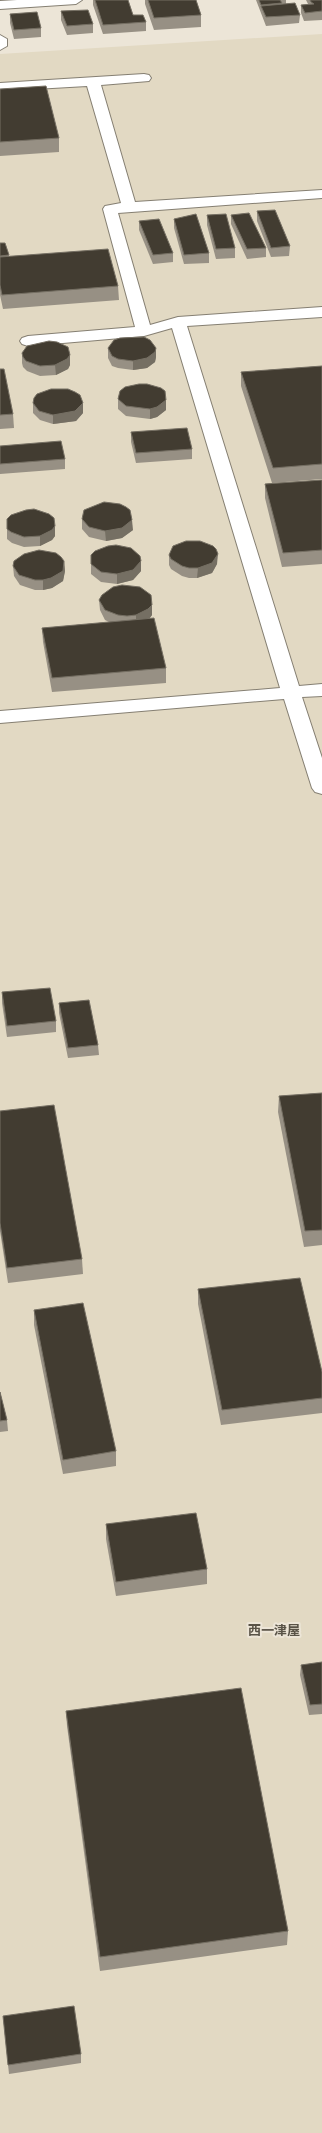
<svg xmlns="http://www.w3.org/2000/svg" width="322" height="2133" font-family="'Roboto Condensed','Noto Sans JP',sans-serif">
<style>
.built{fill:#e2d9c3}
.lines{fill:none;stroke-linecap:round;stroke-linejoin:round}
.lane-casing{stroke:#857f72;stroke-width:2}
.street-casing{stroke:#857f72;stroke-width:2}
.lane{fill:#fff;fill-rule:evenodd}
.street{fill:#fff;fill-rule:evenodd}
.wall{fill:#979084}
.shaded-wall{fill:#756f63}
.building{fill:#423c31;stroke:#756f63}
.labels{text-anchor:middle;dominant-baseline:central;stroke-width:4;stroke-linejoin:round;paint-order:stroke}
.near-neighbourhood-label{font-size:13px;font-weight:bold;fill:#595347;stroke:#ece5d7}
</style>
<rect width="100%" height="100%" fill="#ece5d7"/>
<polygon class="built" points="322,34 322,2133 0,2133 0,54"/>
<g class="lines">
<defs>
<polygon id="lane" points="144,74 149,75 151,78 149,81 101,85 135,202 322,190 322,198 118,213 150,325 178,317 322,307 322,317 187,326 299,686 322,684 322,696 302,697 322,758 322,794 315,792 312,788 284,699 0,723 0,711 280,688 172,328 144,336 28,346 22,344 20,341 22,338 28,336 135,327 103,209 105,206 121,203 87,86 0,91 0,83"/>
<g id="street">
<polygon points="17,0 82,0 76,4 0,9 0,1"/>
<polygon points="0,35 7,39 7,46 0,50"/>
</g>
</defs>
<use href="#lane" class="lane-casing"/>
<use href="#street" class="street-casing"/>
<use href="#lane" class="lane"/>
<use href="#street" class="street"/>
</g>
<g class="wall">
<polygon points="93,0 128,0 133,15 146,22 146,31 103,34 93,5"/>
<polygon points="145,0 196,0 201,15 201,27 154,30 145,4"/>
<polygon points="256,0 286,0 286,4 300,15 299,23 266,26"/>
<polygon points="306,0 322,0 322,20 304,21 301,13 301,5 308,4"/>
<polygon points="61,11 93,24 93,33 67,35 61,20"/>
<polygon points="10,14 41,28 41,37 14,39 10,23"/>
<polygon points="0,89 59,138 59,152 0,156"/>
<polygon points="257,211 290,246 289,256 271,257 257,221"/>
<polygon points="207,215 235,248 235,258 216,259 207,225"/>
<polygon points="231,215 266,248 266,257 247,259 231,224"/>
<polygon points="174,219 209,253 209,263 184,264 174,228"/>
<polygon points="139,221 173,253 173,262 153,264 139,230"/>
<polygon points="0,243 5,243 9,256 118,286 119,300 3,309 0,295"/>
<polygon points="108,348 156,357 155,362 147,368 133,370 118,368 112,366 108,358"/>
<polygon points="22,353 70,365 68,369 56,375 40,376 27,371 23,367 22,363"/>
<polygon points="322,366 322,479 273,483 322,480 322,564 282,567 265,498 265,484 272,483 241,386 241,372"/>
<polygon points="0,369 13,414 14,428 0,429"/>
<polygon points="118,399 166,400 166,410 157,417 150,419 126,416 118,409"/>
<polygon points="33,403 83,413 76,421 53,424 40,420 33,413"/>
<polygon points="131,432 192,449 192,459 136,463 131,442"/>
<polygon points="0,446 65,459 65,469 0,474"/>
<polygon points="82,519 133,530 122,538 106,541 89,537 82,529"/>
<polygon points="55,526 55,536 52,540 40,546 24,547 12,543 7,539 7,529"/>
<polygon points="91,555 141,561 141,571 133,580 117,584 101,582 91,574"/>
<polygon points="169,555 217,564 212,573 197,578 189,578 182,576 171,569 169,565"/>
<polygon points="64,561 65,571 63,581 52,588 43,590 35,590 20,585 14,576 13,566"/>
<polygon points="99,600 152,615 149,619 166,668 166,683 52,692 43,642 42,628 109,622 105,620 100,610"/>
<polygon points="2,992 56,1021 56,1032 7,1037 2,1003"/>
<polygon points="59,1003 98,1045 99,1055 68,1058 59,1013"/>
<polygon points="322,1093 322,1245 304,1247 278,1112 279,1096"/>
<polygon points="0,1111 82,1259 83,1274 8,1283 0,1231"/>
<polygon points="198,1289 322,1372 322,1413 221,1425 198,1304"/>
<polygon points="34,1310 116,1451 116,1466 63,1474 34,1325"/>
<polygon points="0,1392 7,1420 8,1431 0,1432"/>
<polygon points="106,1524 207,1569 207,1584 116,1596 106,1539"/>
<polygon points="322,1662 322,1714 309,1715 300,1675 301,1665"/>
<polygon points="66,1711 288,1931 287,1945 100,1971 67,1726"/>
<polygon points="3,2016 81,2054 81,2063 9,2074"/>
</g>
<g class="shaded-wall">
<polygon points="156,348 156,357 155,362 147,368 133,370 133,361"/>
<polygon points="70,355 70,365 68,369 56,375 55,365"/>
<polygon points="166,400 166,410 157,417 150,419 150,409"/>
<polygon points="83,403 83,413 76,421 53,424 53,415"/>
<polygon points="132,520 133,530 122,538 106,541 105,531"/>
<polygon points="55,526 55,536 52,540 40,546 40,536"/>
<polygon points="218,554 217,564 212,573 197,578 198,568"/>
<polygon points="64,561 65,571 63,581 52,588 43,590 43,580"/>
<polygon points="141,561 141,571 133,580 117,584 117,574"/>
<polygon points="152,605 152,615 149,619 136,626 136,615"/>
</g>
<g class="building">
<polygon points="95,0 128,0 133,15 143,15 146,22 103,25"/>
<polygon points="148,0 196,0 201,15 154,18"/>
<polygon points="259,0 280,0 282,3 261,5"/>
<polygon points="310,0 322,0 322,11 305,13 301,5 314,4 311,2"/>
<polygon points="295,3 300,15 266,17 261,6"/>
<polygon points="88,10 93,24 67,26 61,11"/>
<polygon points="37,12 41,28 14,30 10,14"/>
<polygon points="46,86 59,138 0,142 0,89"/>
<polygon points="275,210 290,246 271,248 257,211"/>
<polygon points="249,213 266,248 247,249 231,215"/>
<polygon points="196,214 209,253 184,255 174,219"/>
<polygon points="226,214 235,248 216,249 207,215"/>
<polygon points="159,219 173,253 153,255 139,221"/>
<polygon points="0,243 5,243 9,255 0,256"/>
<polygon points="108,249 118,286 2,295 0,285 0,257"/>
<polygon points="144,337 150,340 156,348 155,352 147,358 133,361 118,359 112,356 108,348 114,340 120,338"/>
<polygon points="49,341 57,342 68,347 70,355 67,359 55,365 40,366 26,361 23,357 22,353 27,346"/>
<polygon points="322,366 322,464 273,468 241,372"/>
<polygon points="0,369 4,369 13,414 0,415"/>
<polygon points="139,384 147,384 161,388 165,391 166,400 157,407 150,409 126,406 118,399 120,391 125,387"/>
<polygon points="51,389 68,389 75,392 80,395 83,403 75,411 53,415 39,411 33,403 34,398 37,394"/>
<polygon points="187,428 192,449 136,453 131,432"/>
<polygon points="61,441 65,459 0,464 0,446"/>
<polygon points="322,480 322,550 283,553 265,484"/>
<polygon points="104,502 120,504 126,507 130,510 132,520 122,528 105,531 89,527 82,519 84,510"/>
<polygon points="34,509 49,514 54,518 55,526 52,530 40,536 24,537 11,532 7,529 7,519 11,515 26,510"/>
<polygon points="186,541 200,541 213,546 216,549 218,554 212,563 198,568 189,568 182,566 171,559 169,555 173,546"/>
<polygon points="116,545 131,548 140,556 141,561 133,570 117,574 101,572 91,564 91,555 95,551 108,546"/>
<polygon points="39,550 56,553 61,557 64,561 63,571 51,578 43,580 35,580 19,575 13,566 14,561 24,554"/>
<polygon points="122,585 140,587 151,595 152,605 148,609 136,615 127,616 118,615 105,610 99,600 102,595 113,587"/>
<polygon points="154,618 166,668 52,678 42,628"/>
<polygon points="50,988 56,1021 7,1026 2,992"/>
<polygon points="89,1000 98,1045 68,1048 59,1003"/>
<polygon points="322,1093 322,1230 305,1231 279,1096"/>
<polygon points="54,1105 82,1259 7,1268 0,1223 0,1111"/>
<polygon points="300,1278 322,1372 322,1398 222,1410 198,1289"/>
<polygon points="83,1303 116,1451 63,1460 34,1310"/>
<polygon points="0,1392 7,1420 0,1421"/>
<polygon points="196,1513 207,1569 116,1582 106,1524"/>
<polygon points="322,1662 322,1704 310,1705 301,1665"/>
<polygon points="241,1688 288,1931 100,1957 66,1711"/>
<polygon points="74,2006 81,2054 8,2065 3,2016"/>
</g>
<g class="labels">
<g class="near-neighbourhood-label">
<text x="274" y="1630">西一津屋</text>
</g>
</g>
</svg>
